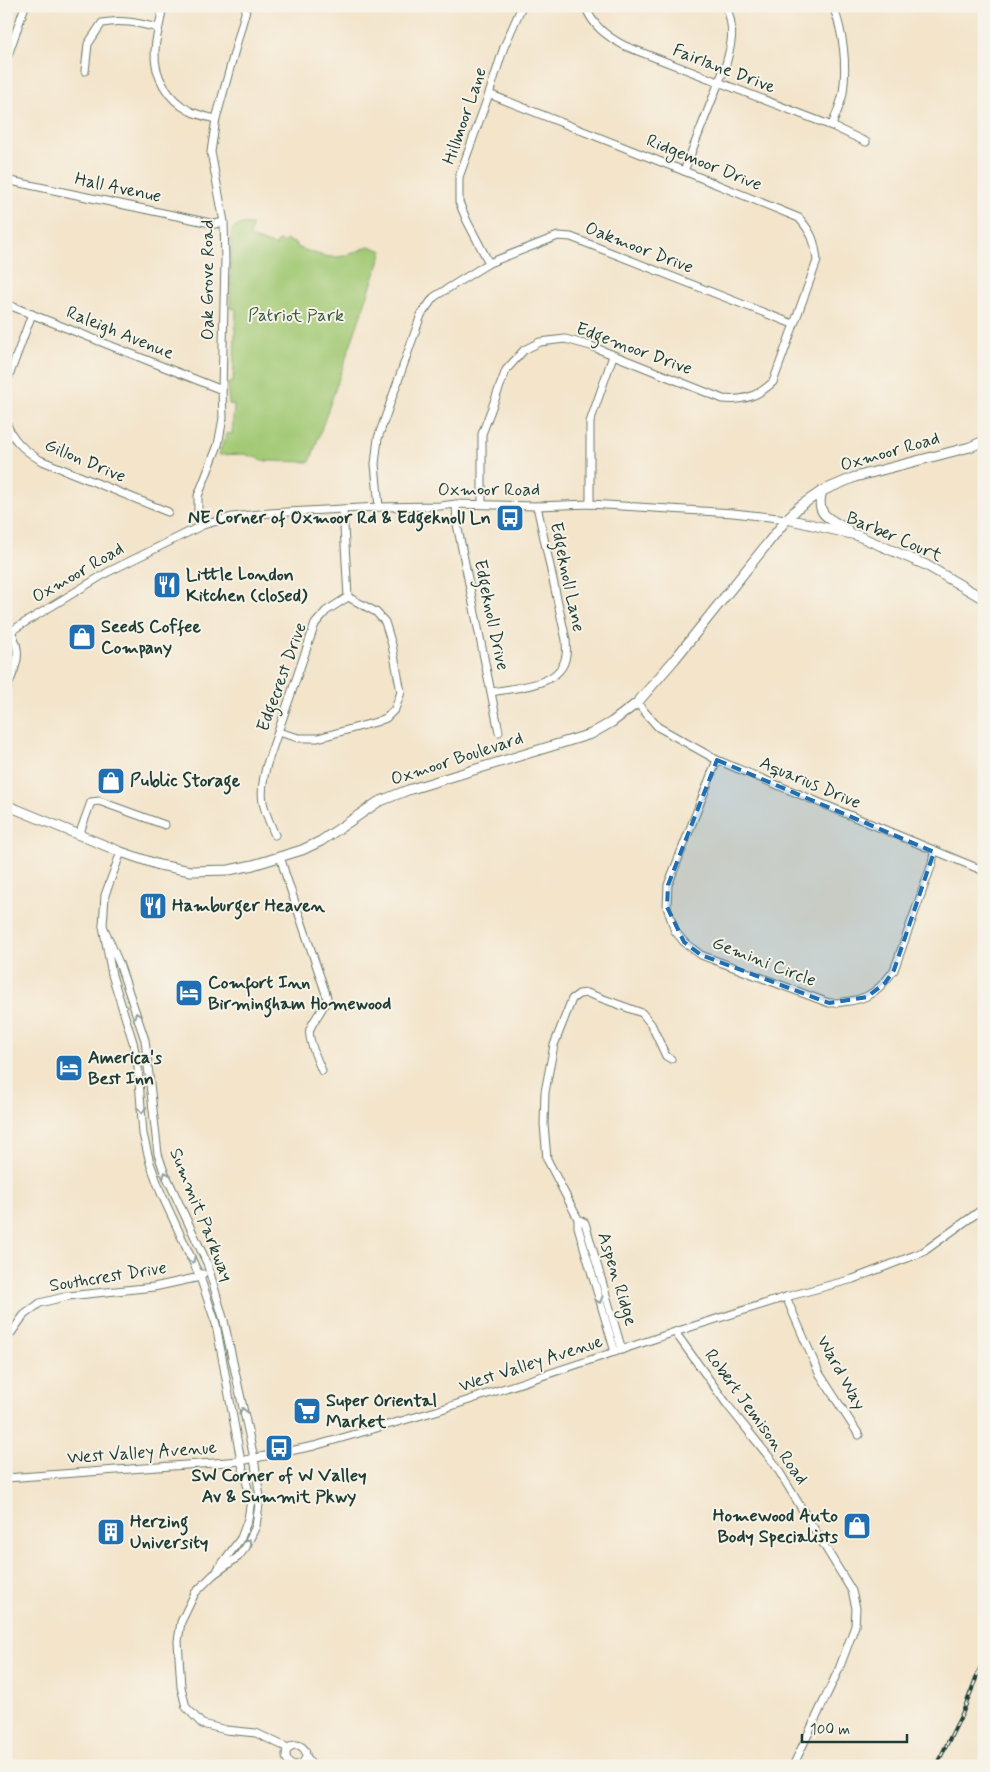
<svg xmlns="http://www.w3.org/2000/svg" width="990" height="1772" font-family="Mynerve,sans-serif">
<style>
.green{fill:#a2c974;stroke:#608354}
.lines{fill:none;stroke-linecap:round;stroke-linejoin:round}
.minor-casing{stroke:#697768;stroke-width:9}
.major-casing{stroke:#697768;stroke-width:11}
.minor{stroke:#fff;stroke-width:7}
.major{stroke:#fff;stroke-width:9}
.rail-casing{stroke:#1f3d34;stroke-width:4}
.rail{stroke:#f7f3e8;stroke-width:2;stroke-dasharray:5.5;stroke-linecap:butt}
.oneway{stroke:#8f9e9a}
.marked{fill:#1f6fb2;fill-opacity:0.2;stroke:#1f6fb2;stroke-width:4;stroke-dasharray:10 6;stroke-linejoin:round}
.labels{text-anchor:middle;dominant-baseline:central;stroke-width:4;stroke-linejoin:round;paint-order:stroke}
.street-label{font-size:18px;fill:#1f3d34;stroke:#f7f3e8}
.park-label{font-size:18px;fill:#395941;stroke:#f7f3e8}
.poi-label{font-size:18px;font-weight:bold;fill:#1f3d34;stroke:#f7f3e8;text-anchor:start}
</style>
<rect width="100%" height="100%" fill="#f7f3e8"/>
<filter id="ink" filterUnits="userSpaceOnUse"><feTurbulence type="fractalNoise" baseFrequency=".02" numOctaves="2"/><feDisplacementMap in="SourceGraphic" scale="10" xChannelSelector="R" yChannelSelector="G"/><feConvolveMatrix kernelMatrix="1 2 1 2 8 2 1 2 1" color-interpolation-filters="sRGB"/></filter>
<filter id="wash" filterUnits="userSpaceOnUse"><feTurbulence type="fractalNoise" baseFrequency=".0096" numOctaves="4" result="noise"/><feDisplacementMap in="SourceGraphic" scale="20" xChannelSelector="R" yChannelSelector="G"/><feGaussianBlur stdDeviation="1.12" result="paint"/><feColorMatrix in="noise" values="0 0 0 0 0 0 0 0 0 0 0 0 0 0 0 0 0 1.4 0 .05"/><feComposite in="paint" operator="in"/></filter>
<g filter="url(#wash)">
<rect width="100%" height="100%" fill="#f3e4ca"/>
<path class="green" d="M242,224L252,225L250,237L276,246L278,241L284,242L286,240L297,244V247C330,259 336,262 369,246L383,251L310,462L266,461L244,454L218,455L227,433L232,434L234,405L229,404L227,384L233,382L236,309L230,308L231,233L232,229Z"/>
</g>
<g filter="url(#ink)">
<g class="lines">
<defs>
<g id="minor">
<path d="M162,6C162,22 155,36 155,52C154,76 168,100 190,111C197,115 208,117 216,119"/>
<path d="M585,6C593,26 606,36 625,46L832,126L866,142"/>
<polyline points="6,61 25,6"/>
<path d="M85,71L88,44L102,23C122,19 138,23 158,28"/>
<path d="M832,126C835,116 841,104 843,93C847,63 844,35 833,6"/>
<path d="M684,171L726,64C732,43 735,28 726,6"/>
<polyline points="6,180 215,224 224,222"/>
<polyline points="489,263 467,221 459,202 459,177 489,94 504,47 522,6"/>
<polyline points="6,304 222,390"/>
<polyline points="6,384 32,314"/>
<path d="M6,421C11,439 24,450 40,460L168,512"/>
<polyline points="456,504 457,524 499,732"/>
<path d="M482,504V434L506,370L524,350L540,342L565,339L591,346L723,399C744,401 758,396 773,382L817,261C815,241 812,233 799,218L684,171L489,94"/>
<polyline points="590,504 590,422 613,356"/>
<polyline points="379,507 375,464 378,438 421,315 434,297 489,263 558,236 571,237 793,324"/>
<polyline points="343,509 348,597"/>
<polyline points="203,525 198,514 198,496 218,445 223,418 222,390 225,260 224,222 211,152 216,119 247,6"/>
<polyline points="6,634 108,572 203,525 232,517 270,513 379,507 440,506 456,504 537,506 590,504 733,513 787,519"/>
<path d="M6,691C15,667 24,656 11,631"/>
<path d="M492,692C516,687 562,687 566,655C567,650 566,645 566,640L537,506"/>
<polyline points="637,703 658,727 717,760 984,871"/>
<polyline points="278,732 299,738 318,738 376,722 386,718 395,709 401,692 392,645 385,622 376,612 348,597"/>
<path d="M717,760L668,885L667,907L675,931L684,942L701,955L829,1003C861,1002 875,997 894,970L932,864L934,852"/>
<polyline points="79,835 91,802 99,801 165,825"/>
<path d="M275,835C262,806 258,796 267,764L315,624L326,611L348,597"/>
<polyline points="121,852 105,895 103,926 112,975 133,1042 138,1067 143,1134 150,1163 161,1193 200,1277 216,1324 241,1461 251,1500 248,1519 241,1538 218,1569"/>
<path d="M280,856L285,873L327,997C323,1011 315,1017 310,1029C307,1037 318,1062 322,1071"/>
<polyline points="103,926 119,963 145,1040 158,1154 163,1169 207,1263 224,1321 254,1458 260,1497 256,1526 246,1547 238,1557 213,1575 195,1593 181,1622 178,1641 181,1687 186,1707 202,1724 226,1730 256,1733 288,1748"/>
<polyline points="578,1219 578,1227 615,1352"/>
<polyline points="786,1297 819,1373 859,1435"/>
<polyline points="675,1332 729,1407 774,1463 852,1591 856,1608 855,1626 839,1669 793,1766"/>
<polyline points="6,1340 24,1315 40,1303 68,1296 154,1287 200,1277 203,1274"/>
<polyline points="622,1350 585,1223 578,1219 547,1159 544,1124 545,1092 554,1045 572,999 579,994 587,993 642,1013 651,1024 666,1056 671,1059"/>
<polyline points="6,1478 241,1461 314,1446 436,1411 675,1332 786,1297 853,1279 923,1252 984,1208"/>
<circle cx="296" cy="1755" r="10"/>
<polyline points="306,1756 313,1766"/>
</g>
<g id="major">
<path d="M822,491C815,515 828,518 847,529"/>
<polyline points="787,519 856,535 926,565 984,599"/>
<polyline points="6,805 121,852 159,865 191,871 229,870 253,865 302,850 321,841 378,802 408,790 591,734 612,722 637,703 675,659 787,519 800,506 822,491 855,477 970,447 984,441"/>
</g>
</defs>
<use href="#minor" class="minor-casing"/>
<use href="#major" class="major-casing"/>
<use href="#minor" class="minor"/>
<use href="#major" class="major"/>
<defs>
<polyline id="rail" points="936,1766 963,1712 984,1658"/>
</defs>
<use href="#rail" class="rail-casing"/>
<use href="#rail" class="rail"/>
</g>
<defs><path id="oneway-chevron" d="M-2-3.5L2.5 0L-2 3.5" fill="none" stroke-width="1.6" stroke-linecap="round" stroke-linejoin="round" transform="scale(1.25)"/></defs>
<g class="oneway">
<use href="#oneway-chevron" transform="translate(137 1016) rotate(-108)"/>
<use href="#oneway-chevron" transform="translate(142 1110) rotate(85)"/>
<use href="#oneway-chevron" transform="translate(166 1175) rotate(-114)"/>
<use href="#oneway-chevron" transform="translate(192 1260) rotate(65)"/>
<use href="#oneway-chevron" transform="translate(599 1300) rotate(74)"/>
<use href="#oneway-chevron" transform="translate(243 1411) rotate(-102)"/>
<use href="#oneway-chevron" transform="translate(248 1542) rotate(-60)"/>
</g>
</g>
<path class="marked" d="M717,760L934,852L894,970L885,983L867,997L829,1003L701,955L684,942L667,907L668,885Z"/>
<defs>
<symbol id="bus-square" viewBox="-11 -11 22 22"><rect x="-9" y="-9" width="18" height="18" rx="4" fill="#1f6fb2" stroke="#f7f3e8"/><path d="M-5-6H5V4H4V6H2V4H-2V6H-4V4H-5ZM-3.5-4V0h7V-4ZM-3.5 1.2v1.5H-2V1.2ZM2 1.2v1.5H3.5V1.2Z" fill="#fff"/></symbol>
<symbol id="restaurant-square" viewBox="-11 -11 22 22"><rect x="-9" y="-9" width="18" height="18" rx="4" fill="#1f6fb2" stroke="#f7f3e8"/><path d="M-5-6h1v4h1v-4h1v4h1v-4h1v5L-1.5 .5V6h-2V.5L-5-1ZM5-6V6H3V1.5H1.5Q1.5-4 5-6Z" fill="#fff"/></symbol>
<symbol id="shop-square" viewBox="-11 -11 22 22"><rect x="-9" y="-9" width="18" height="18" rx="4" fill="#1f6fb2" stroke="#f7f3e8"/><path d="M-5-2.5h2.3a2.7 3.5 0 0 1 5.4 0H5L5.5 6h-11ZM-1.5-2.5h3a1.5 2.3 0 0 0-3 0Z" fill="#fff"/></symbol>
<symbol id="hotel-square" viewBox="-11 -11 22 22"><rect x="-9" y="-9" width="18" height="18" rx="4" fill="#1f6fb2" stroke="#f7f3e8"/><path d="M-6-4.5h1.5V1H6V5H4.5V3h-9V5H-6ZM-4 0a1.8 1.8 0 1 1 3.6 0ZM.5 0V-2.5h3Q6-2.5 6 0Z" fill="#fff"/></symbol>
<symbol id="supermarket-square" viewBox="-11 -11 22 22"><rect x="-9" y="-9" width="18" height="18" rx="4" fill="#1f6fb2" stroke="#f7f3e8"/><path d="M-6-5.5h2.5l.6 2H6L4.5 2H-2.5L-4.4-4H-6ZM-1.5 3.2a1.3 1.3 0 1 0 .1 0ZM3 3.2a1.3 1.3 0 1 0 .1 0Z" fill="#fff"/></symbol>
<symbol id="building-square" viewBox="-11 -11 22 22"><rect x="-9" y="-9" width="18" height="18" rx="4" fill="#1f6fb2" stroke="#f7f3e8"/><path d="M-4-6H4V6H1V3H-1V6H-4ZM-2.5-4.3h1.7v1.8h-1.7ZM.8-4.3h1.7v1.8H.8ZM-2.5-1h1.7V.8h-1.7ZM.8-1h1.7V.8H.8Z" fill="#fff"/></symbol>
</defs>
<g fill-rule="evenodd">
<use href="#bus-square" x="494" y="502" width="32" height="32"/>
<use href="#restaurant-square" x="151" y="569" width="32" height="32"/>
<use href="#shop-square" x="66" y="621" width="32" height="32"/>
<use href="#shop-square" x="95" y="765" width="32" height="32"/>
<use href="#restaurant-square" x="137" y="890" width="32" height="32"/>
<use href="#hotel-square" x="173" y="977" width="32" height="32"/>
<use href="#hotel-square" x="53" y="1052" width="32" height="32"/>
<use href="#supermarket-square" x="291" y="1395" width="32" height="32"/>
<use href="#bus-square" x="263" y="1432" width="32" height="32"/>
<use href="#shop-square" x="841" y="1510" width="32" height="32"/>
<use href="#building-square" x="95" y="1516" width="32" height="32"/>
</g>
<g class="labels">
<g class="street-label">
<text transform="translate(724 69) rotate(21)">Fairlane Drive</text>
<text transform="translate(465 116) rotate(-71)">Hillmoor Lane</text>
<text transform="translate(704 163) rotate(22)">Ridgemoor Drive</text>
<text transform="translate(118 188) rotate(12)">Hall Avenue</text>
<text transform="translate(639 248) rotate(21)">Oakmoor Drive</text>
<text transform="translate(208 280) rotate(-90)">Oak Grove Road</text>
<text transform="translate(120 333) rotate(22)">Raleigh Avenue</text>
<text transform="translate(634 349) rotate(20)">Edgemoor Drive</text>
<text transform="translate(890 452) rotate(-16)">Oxmoor Road</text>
<text transform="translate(85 461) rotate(23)">Gillon Drive</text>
<text x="489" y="490">Oxmoor Road</text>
<text transform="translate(894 537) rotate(23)">Barber Court</text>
<text transform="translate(78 573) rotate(-30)">Oxmoor Road</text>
<text transform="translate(567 577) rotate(78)">Edgeknoll Lane</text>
<text transform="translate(491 615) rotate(78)">Edgeknoll Drive</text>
<text transform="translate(282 677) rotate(-70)">Edgecrest Drive</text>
<text transform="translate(457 759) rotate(-18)">Oxmoor Boulevard</text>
<text transform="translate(810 783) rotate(23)">Aquarius Drive</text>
<text transform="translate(764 962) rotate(21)">Gemini Circle</text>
<text transform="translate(201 1215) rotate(68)">Summit Parkway</text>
<text transform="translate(108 1277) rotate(-9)">Southcrest Drive</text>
<text transform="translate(617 1279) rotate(73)">Aspen Ridge</text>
<text transform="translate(531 1364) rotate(-18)">West Valley Avenue</text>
<text transform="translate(841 1373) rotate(61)">Ward Way</text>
<text transform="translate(756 1417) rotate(54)">Robert Jemison Road</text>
<text transform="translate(142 1453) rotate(-4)">West Valley Avenue</text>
</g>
<g class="park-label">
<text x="296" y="316">Patriot Park</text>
</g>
<g class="poi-label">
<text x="491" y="518" text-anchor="end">NE Corner of Oxmoor Rd &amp; Edgeknoll Ln</text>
<text x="186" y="575">Little London<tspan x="186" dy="21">Kitchen (closed)</tspan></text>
<text x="101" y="627">Seeds Coffee<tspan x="101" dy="21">Company</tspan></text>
<text x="130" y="781">Public Storage</text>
<text x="172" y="906">Hamburger Heaven</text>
<text x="208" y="983">Comfort Inn<tspan x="208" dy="21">Birmingham Homewood</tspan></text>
<text x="88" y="1058">America's<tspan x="88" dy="21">Best Inn</tspan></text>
<text x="326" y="1401">Super Oriental<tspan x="326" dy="21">Market</tspan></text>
<text x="279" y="1476" text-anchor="middle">SW Corner of W Valley<tspan x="279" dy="21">Av &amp; Summit Pkwy</tspan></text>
<text x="838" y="1516" text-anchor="end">Homewood Auto<tspan x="838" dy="21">Body Specialists</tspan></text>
<text x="130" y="1522">Herzing<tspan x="130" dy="21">University</tspan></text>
</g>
</g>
<rect width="990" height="1772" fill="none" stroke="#f7f3e8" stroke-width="25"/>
<path d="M802 1734v8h105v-8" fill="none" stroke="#1f3d34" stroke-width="2.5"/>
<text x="810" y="1734" font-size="15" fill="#1f3d34" stroke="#f7f3e8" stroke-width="4" paint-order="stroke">100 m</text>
</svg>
